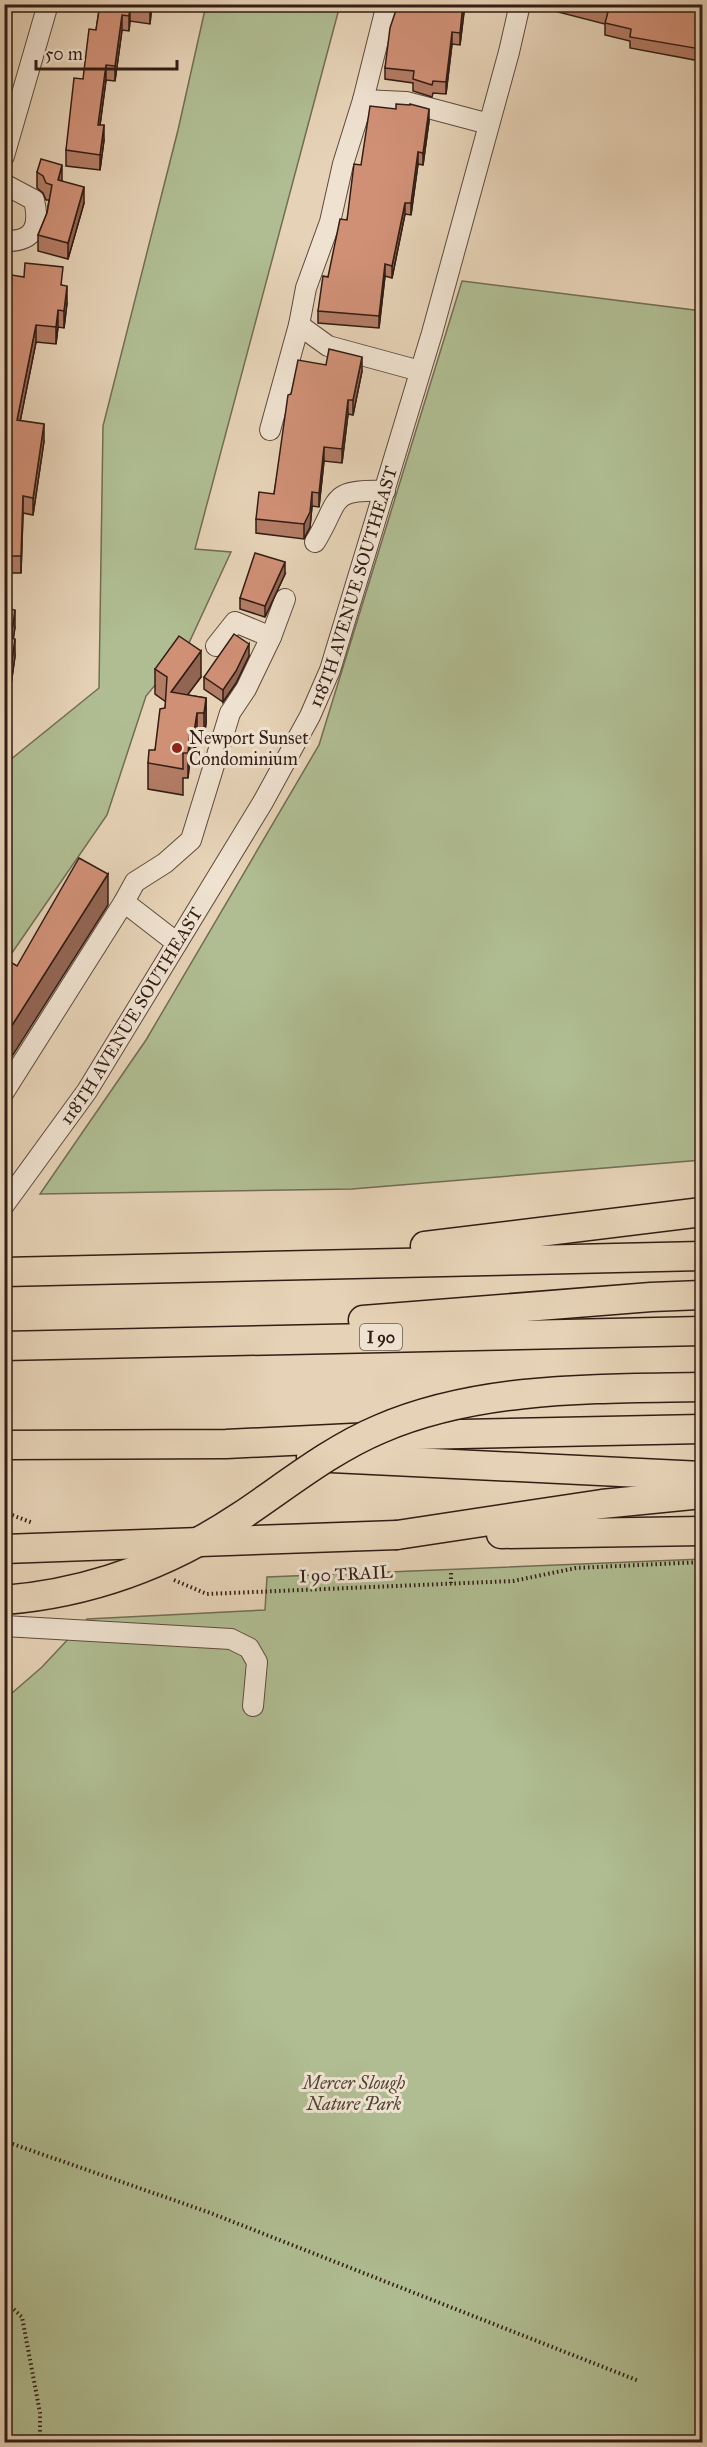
<svg xmlns="http://www.w3.org/2000/svg" width="707" height="2447" font-family="'IM FELL Great Primer',serif">
<style>
.green{fill:#b0bd92;stroke:#716d54;stroke-width:1.5}
.lines{fill:none;stroke-linecap:round;stroke-linejoin:round}
.minor-casing{stroke:#5f4a3d;stroke-width:22}
.highway-casing{stroke:#321d15;stroke-width:31}
.path{stroke:#321d15;stroke-width:4;stroke-dasharray:1.5 3;stroke-linecap:butt}
.minor{stroke:#efe2d0;stroke-width:20}
.highway{stroke:#e6d2b6;stroke-width:28}
.highway-bridge-casing{stroke:#321d15;stroke-width:31;stroke-linecap:butt}
.highway-bridge{stroke:#e6d2b6;stroke-width:28}
.wall{fill:#b37c65;stroke:#321d15;stroke-width:1.5}
.shaded-wall{fill:#926553;stroke:#321d15;stroke-width:1.5}
.building{fill:#d09076;stroke:#321d15;stroke-width:1.5}
.poi-dot{fill:#8f2418;stroke:#efe2d0;stroke-width:2}
.labels{text-anchor:middle;dominant-baseline:central;stroke-width:6;stroke-linejoin:round;paint-order:stroke}
.shield{fill:#efe2d0;stroke:#6b584d;stroke-width:1.5}
.shield-label{font-size:16px;font-weight:bold;fill:#321d15}
.street-label{font-size:18px;fill:#321d15;stroke:#efe2d0}
.poi-label{font-size:18px;fill:#321d15;stroke:#efe2d0;text-anchor:start}
.park-label{font-size:18px;font-style:italic;fill:#524534;stroke:#efe2d0}
</style>
<rect width="100%" height="100%" fill="#e6d2b6"/>
<filter id="stains"><feTurbulence type="fractalNoise" baseFrequency=".00333" numOctaves="4"/><feColorMatrix values="0 0 0 0 .2 0 0 0 0 .09 0 0 0 0 .02 0 0 0 .5 -.17"/></filter>
<radialGradient id="worn" r=".72"><stop offset=".6" stop-color="#630" stop-opacity="0"/><stop offset="1" stop-color="#630" stop-opacity=".3"/></radialGradient>
<g class="green">
<polygon points="206,5 340,5 195,549 231,552 188,645 146,696 107,815 5,963 5,764 99,688 103,426 178,130"/>
<polygon points="462,281 702,311 702,1160 352,1189 40,1194 146,1040 319,745"/>
<polygon points="702,1559 702,2442 5,2442 4,1700 42,1667 87,1619 265,1610 267,1577"/>
</g>
<g class="lines">
<defs>
<g id="minor">
<polyline points="363,100 387,4"/>
<polyline points="4,156 48,4"/>
<path d="M4,184L34,200C40,226 35,242 4,241"/>
<polyline points="420,371 328,346 299,325 306,288 330,222 343,164 363,100 406,102 489,124"/>
<polyline points="270,430 299,325"/>
<path d="M315,542C341,500 327,489 385,491"/>
<polyline points="271,637 285,599"/>
<polyline points="124,902 135,882 165,863 191,840 230,713 246,689 271,637 235,622 216,646"/>
<polyline points="4,1092 124,902 177,943"/>
<path id="s1" d="M4,1205L87,1091L263,802L310,716L330,670L432,333L509,52L520,4"/>
<polyline points="4,1626 231,1639 249,1648 257,1662 253,1706"/>
</g>
<g id="highway">
<polyline points="425,1246 702,1212"/>
<polyline points="4,1272 702,1256"/>
<polyline points="363,1320 651,1297 702,1295"/>
<polyline points="4,1346 702,1331"/>
<polyline points="4,1445 226,1444 413,1435 702,1429"/>
<polyline points="311,1457 702,1476"/>
<polyline points="501,1534 702,1531"/>
<polyline points="397,1535 602,1504 702,1494"/>
</g>
</defs>
<use href="#minor" class="minor-casing"/>
<use href="#highway" class="highway-casing"/>
<g class="path">
<polyline points="4,1230 7,1236 4,1241"/>
<polyline points="4,1512 33,1523"/>
<polyline points="451,1573 451,1583"/>
<polyline points="174,1580 207,1594 513,1581 576,1568 702,1562"/>
<polyline points="4,2141 208,2212 639,2381"/>
<polyline points="4,2300 22,2317 40,2413 40,2442"/>
</g>
<use href="#minor" class="minor"/>
<use href="#highway" class="highway"/>
<defs>
<g id="highway-bridge">
<polyline points="4,1549 397,1535"/>
<path d="M4,1600C91,1593 169,1564 241,1516C286,1486 330,1450 380,1429C480,1386 596,1389 702,1387"/>
</g>
</defs>
<use href="#highway-bridge" class="highway-bridge-casing"/>
<use href="#highway-bridge" class="highway-bridge"/>
</g>
<g class="wall">
<polygon points="100,4 152,4 150,24 130,21 129,31 122,30 115,81 106,80 100,125 104,140 100,170 66,166 66,150 96,30"/>
<polygon points="398,4 465,4 460,45 452,44 446,94 433,93 432,97 413,91 413,83 385,79 385,68"/>
<polygon points="558,4 702,4 700,61 630,48 630,41 605,35 605,24 558,12"/>
<polygon points="429,121 423,165 418,164 411,215 405,214 392,278 385,276 379,328 318,323 318,311 328,277 347,220 361,165"/>
<polygon points="37,172 62,181 84,203 68,259 38,251 38,235 47,213 49,200 46,200 43,193 37,188"/>
<polygon points="62,285 67,303 64,328 58,327 56,344 36,342 20,421 44,441 33,515 23,513 21,573 11,573 11,585 4,585 4,343 5,339 4,339 4,306 10,295"/>
<polygon points="326,365 362,371 353,415 348,414 342,463 324,461 319,507 312,506 310,527 304,539 256,533 256,519 274,494 291,394"/>
<polygon points="285,574 265,617 240,609 240,598"/>
<polygon points="4,608 15,627 13,639 15,656 11,685 4,684"/>
<polygon points="249,656 236,683 223,702 204,689 204,677"/>
<polygon points="155,669 201,677 187,695 206,698 206,723 204,738 197,738 194,757 190,758 188,778 183,778 183,795 148,789 148,763 155,750 165,708 166,702 155,694"/>
</g>
<g class="shaded-wall">
<polygon points="150,4 152,4 150,24"/>
<polygon points="463,4 465,4 460,45 460,33"/>
<polygon points="130,6 130,21 129,31 129,16"/>
<polygon points="122,15 122,30 115,81 115,66"/>
<polygon points="702,31 702,43 700,61 700,49"/>
<polygon points="452,32 452,44 446,94 446,82"/>
<polygon points="106,65 106,80 98,140 98,125"/>
<polygon points="429,109 429,121 423,165 423,153"/>
<polygon points="104,125 104,140 100,170 100,155"/>
<polygon points="418,152 418,164 411,215 411,203"/>
<polygon points="62,165 62,181 58,180"/>
<polygon points="84,187 84,203 68,259 68,243"/>
<polygon points="405,203 405,214 392,278 392,266"/>
<polygon points="385,264 385,276 379,328 379,316"/>
<polygon points="67,286 67,303 64,328 64,311"/>
<polygon points="58,310 58,327 56,344 56,327"/>
<polygon points="36,325 36,342 17,437 17,420"/>
<polygon points="362,357 362,371 353,415 353,400"/>
<polygon points="348,400 348,414 342,463 342,449"/>
<polygon points="44,424 44,441 33,515 33,498"/>
<polygon points="324,447 324,461 319,507 319,493"/>
<polygon points="312,492 312,506 310,527 304,539 304,524"/>
<polygon points="23,496 23,513 21,573 21,556"/>
<polygon points="285,562 285,574 265,617 265,606"/>
<polygon points="15,610 15,627 11,656 11,638"/>
<polygon points="15,639 15,656 11,685 11,667"/>
<polygon points="249,644 249,656 236,683 223,702 223,690"/>
<polygon points="201,651 201,677 171,717 171,692"/>
<polygon points="206,698 206,723 204,738 204,713"/>
<polygon points="197,713 197,738 194,757 194,732"/>
<polygon points="190,732 190,758 188,778 188,753"/>
<polygon points="108,874 108,905 4,1069 4,1038"/>
</g>
<g class="building">
<polygon points="100,4 150,4 150,9 130,6 129,16 122,15 115,66 106,65 98,125 104,125 100,155 66,150 74,78 83,79 89,29 96,30"/>
<polygon points="398,4 463,4 460,33 452,32 446,82 433,81 432,85 413,79 414,71 385,68 390,28"/>
<polygon points="576,4 702,4 702,31 700,49 630,37 631,29 605,23 608,12"/>
<polygon points="396,104 410,105 410,104 429,109 423,153 418,152 411,203 405,203 392,266 385,264 379,316 318,311 323,276 328,277 340,219 347,220 354,164 361,165 370,106 396,109"/>
<polygon points="41,159 62,165 58,180 84,187 68,243 38,235 47,213 52,185 46,183 43,176 37,172"/>
<polygon points="25,263 63,267 61,285 67,286 64,311 58,310 56,327 36,325 17,420 44,424 33,498 23,496 21,556 11,556 11,569 4,568 4,343 9,322 4,322 4,306 6,295 10,295 12,275 24,277"/>
<polygon points="329,349 362,357 353,400 348,400 342,449 324,447 319,493 312,492 310,512 304,524 256,519 259,492 274,494 288,395 291,394 298,360 326,365"/>
<polygon points="255,553 285,562 265,606 240,598"/>
<polygon points="4,608 15,610 11,638 15,639 11,667 4,666"/>
<polygon points="234,634 249,644 236,671 223,690 204,677"/>
<polygon points="179,636 201,651 171,692 206,698 204,713 197,713 194,732 190,732 188,753 183,753 183,769 148,763 149,750 155,750 160,709 165,708 167,677 155,669"/>
<polygon points="79,858 108,874 4,1038 4,970 9,961 17,966"/>
</g>
<circle class="poi-dot" cx="177" cy="748" r="6"/>
<g class="labels">
<rect class="shield" x="360" y="1324" width="42" height="26" rx="4.5"/>
<g class="shield-label">
<text x="381" y="1337">I 90</text>
</g>
<g class="street-label">
<text stroke="none"><textPath href="#s1" startOffset="714">118TH AVENUE SOUTHEAST</textPath></text>
<text stroke="none"><textPath href="#s1" startOffset="228">118TH AVENUE SOUTHEAST</textPath></text>
<text transform="translate(346 1574) rotate(-3)">I 90 TRAIL</text>
</g>
<g class="poi-label">
<text x="189" y="738">Newport Sunset<tspan x="189" dy="21">Condominium</tspan></text>
</g>
<g class="park-label">
<text x="354" y="2083">Mercer Slough<tspan x="354" dy="21">Nature Park</tspan></text>
</g>
</g>
<rect width="707" height="2447" fill="none" stroke="#e6d2b6" stroke-width="24"/>
<rect x="6" y="6" width="695" height="2435" fill="none" stroke="#321d15" stroke-width="3"/>
<rect x="12" y="12" width="683" height="2423" fill="none" stroke="#321d15" stroke-width="1.5"/>
<path d="M36 60v9h141v-9" fill="none" stroke="#321d15" stroke-width="3"/>
<text x="45" y="60" font-size="18" fill="#321d15" stroke="#efe2d0" stroke-width="4.5" paint-order="stroke">50 m</text>
<rect width="100%" height="100%" filter="url(#stains)"/>
<rect width="100%" height="100%" fill="url(#worn)"/>
</svg>
